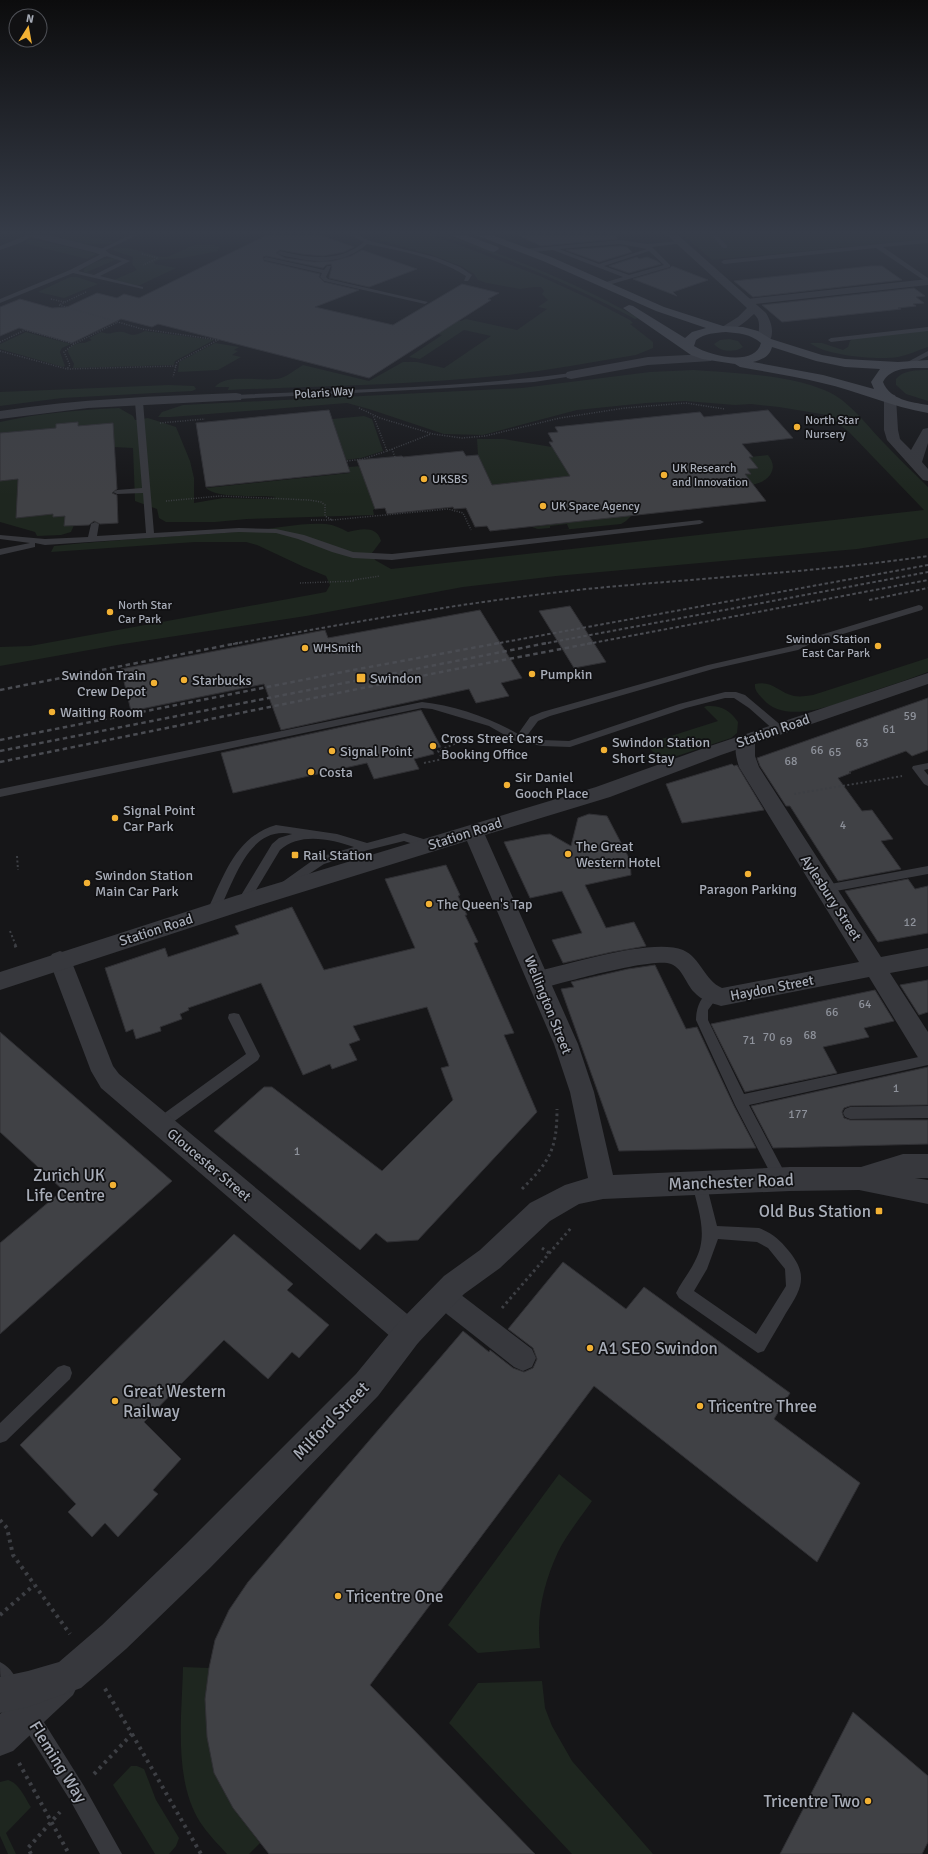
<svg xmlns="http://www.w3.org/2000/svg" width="928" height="1854" font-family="Signika,sans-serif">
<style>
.green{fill:#1e261f}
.building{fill:#404145;stroke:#303034}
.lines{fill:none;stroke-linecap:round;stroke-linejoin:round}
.path-far3{stroke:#3d3f44;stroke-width:1.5;stroke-dasharray:1 1.5;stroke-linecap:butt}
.path-far2{stroke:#3d3f44;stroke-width:2;stroke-dasharray:2 2.5;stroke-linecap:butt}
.path-far1{stroke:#3d3f44;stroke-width:3;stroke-dasharray:2.5 3.5;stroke-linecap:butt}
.path{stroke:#3d3f44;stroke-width:4;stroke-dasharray:3 4.5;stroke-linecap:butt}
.service{fill:#37383d;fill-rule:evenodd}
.pedestrian{fill:#37383d;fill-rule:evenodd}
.minor{fill:#37383d;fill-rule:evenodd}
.tertiary{fill:#37383d;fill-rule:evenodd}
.secondary{fill:#45474d;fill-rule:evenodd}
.rail-far1{stroke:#4a4c52;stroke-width:2;stroke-dasharray:3.5 2.5;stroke-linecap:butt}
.rail{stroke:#4a4c52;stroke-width:2.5;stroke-dasharray:4.5 3.5;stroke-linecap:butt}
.poi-dot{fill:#f2b134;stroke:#111113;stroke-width:1.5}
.labels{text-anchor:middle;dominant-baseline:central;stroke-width:3.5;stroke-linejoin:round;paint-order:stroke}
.far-street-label{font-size:12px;fill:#a8adb8;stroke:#111113}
.far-poi-label{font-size:12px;fill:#a8adb8;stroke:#111113;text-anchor:start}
.number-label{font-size:12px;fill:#8e929b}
.poi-label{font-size:14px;fill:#a8adb8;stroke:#111113;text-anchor:start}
.street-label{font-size:14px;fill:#a8adb8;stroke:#111113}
.near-poi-label{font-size:17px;fill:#a8adb8;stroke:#111113;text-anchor:start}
.near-street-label{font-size:17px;fill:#a8adb8;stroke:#111113}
</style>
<rect width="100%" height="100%" fill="#161618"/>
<g class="green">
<path d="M59,235H80L116,242C103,247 68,244 59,235Z"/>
<path d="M388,235H430L454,243L540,276L590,299L630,320L633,323L630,324L653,342V348L636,355C593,362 550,370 507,375C414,385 321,386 228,390L229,387H215C226,372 265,383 281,378C288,376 296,369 303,365L369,381L403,362H417L444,368L491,336L464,330L420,359L409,357L442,335L394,324L416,311L461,321L466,319L517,330L547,309L538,307L548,300L542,294L544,291L541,287H534L520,289L487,283L478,280L474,274L461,266L432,255L376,239Z"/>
<path d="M438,235H446L457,239C520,260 581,286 639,318L635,319C572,285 506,257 438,235Z"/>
<polygon points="683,235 928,235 928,239 712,260"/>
<polygon points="30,239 87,251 96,254 87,259 27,244 26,242"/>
<path d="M195,245H214L219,247L218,251L183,258L158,260L154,262L155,264L176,268L138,286L114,280L137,270L132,264L133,257L112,250C123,242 150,256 163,257C171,258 186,247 195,245Z"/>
<path d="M115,258L122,261L115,260L87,272L94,274H93L84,272V269C93,262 104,258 115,258Z"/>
<polygon points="70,277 77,277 98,284 64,298 38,292"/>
<path d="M928,327V347C918,350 909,355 898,357C877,360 826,356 810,343H822L843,350L848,347L850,341L853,339Z"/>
<path d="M145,331L214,340L175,361L174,365L73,368L74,364L68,352V349C73,345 79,342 84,343L92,340L89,338L101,332C112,335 108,333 117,332C130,330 127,340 145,331Z"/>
<polygon points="26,332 71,344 62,348 60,352 65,366 63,367 0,349 0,344"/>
<path d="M729,339L738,341L743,347C735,353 720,352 714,344L720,340Z"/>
<polygon points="215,343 239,347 234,350 238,351 232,355 241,357 218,370 178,372 179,362"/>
<path d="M693,370C734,373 809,375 842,400C857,412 869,427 882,441C897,457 913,472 928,487V538L857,549L556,576L463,587L306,616L117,645L0,666V647L30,646L326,592L330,585L326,576L304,567L257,545L246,542H195L51,552L54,546C119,539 185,536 250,531C273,529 302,522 326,524C334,525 341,528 348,532C360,529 377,525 381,541L372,553L375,560L391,569L924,510L849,432L827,415L779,407L751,404L735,405L685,401L646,403L577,410L483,435L444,434L369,409L347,403L171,417H158L162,412L183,405L522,388L650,372Z"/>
<path d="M928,370V401L906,394L896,385V379C903,370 917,370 928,370Z"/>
<polygon points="169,385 194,386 196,389 192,391 62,398 0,406 0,392"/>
<path d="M119,408L133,416L135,420L148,418L176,427L190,461L194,478V503L223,498L267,499L276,497C260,495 216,499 206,488L350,473L348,467L362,466L360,468L375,509L373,510L374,515L247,519L215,522H166L159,518L157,509L135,501L133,448L114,447L113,423L78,426V422L56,424V428L0,433V422C40,413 78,410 119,408Z"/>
<polygon points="364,416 372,419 383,451 361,458 346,460 332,419"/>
<polygon points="477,439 504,439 552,447 574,476 492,485 478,455"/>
<path d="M768,455C773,462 775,467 770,475C756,494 711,483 691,480L750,474L747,469L749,457Z"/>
<polygon points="18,479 16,518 53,514 53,517 72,515 74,525 71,532 61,535 37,536 35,532 0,522 0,481"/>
<polygon points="632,515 626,521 621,524 552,531 569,529 567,524 550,526 550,528 538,529 532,527"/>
<path d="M928,658V672C909,679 889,686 870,692C843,702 786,727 763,699C759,695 754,690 755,684C772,680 778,692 794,696C800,697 806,696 813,695Z"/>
<path d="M707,706C721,705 730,710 738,722L737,733L731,738L671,758L638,759L634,756L655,754L646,744L718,721L704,707Z"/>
<path d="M559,1474L592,1501C581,1517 567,1534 558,1552C544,1582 536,1615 540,1648L478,1653L448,1625Z"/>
<path d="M183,1667L209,1668L205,1699L207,1737L214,1773L233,1808L260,1843L249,1854H227C218,1844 207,1833 200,1822C173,1779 182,1715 183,1667Z"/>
<polygon points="542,1681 545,1708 552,1726 572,1761 653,1854 572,1854 449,1723 478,1683"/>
<polygon points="131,1766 137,1766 144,1769 156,1800 179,1838 176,1846 169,1854 155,1854 113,1785"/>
<path d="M8,1780C19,1783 25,1798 31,1807L6,1833L16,1854H8L0,1836V1782Z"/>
</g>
<g class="building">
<polygon points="267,235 320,235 354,247 344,252 323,256 302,254 280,250 276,253 285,258 314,262 333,261 351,256 362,250 417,269 369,287 329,278 332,267 331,264 326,265 323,268 266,256 263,257 264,261 320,274 319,277 324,282 359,290 315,307 393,325 462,284 499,293 488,299 491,300 369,378 158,324 152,327 121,319 72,343 19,328 0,336 0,307 20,299 52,308 67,307 97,293 117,298 124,294 139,298"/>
<polygon points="518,235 615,235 618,239 541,246"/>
<polygon points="620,246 627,247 632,252 599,262 566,250"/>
<polygon points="637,257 639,259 647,257 657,261 661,264 629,273 609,266"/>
<polygon points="672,266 708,280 673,292 677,296 633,279 670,268"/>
<polygon points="871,266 882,266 902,280 753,297 734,281"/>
<polygon points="914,288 925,296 916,297 924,303 913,304 916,306 898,308 901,309 782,322 762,305"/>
<polygon points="329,410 350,472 206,487 196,423"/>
<polygon points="768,410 793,438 742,444 753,457 749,457 758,468 747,469 751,474 745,474 766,501 490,531 487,526 475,527 466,508 454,509 453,507 387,514 385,508 375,509 357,460 402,456 403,457 463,451 466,456 478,455 492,485 570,476 549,442 553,442 548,433 558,432 555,427 700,412 704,417"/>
<polygon points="78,422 78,426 113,423 117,489 112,493 117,495 118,523 100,524 94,521 89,525 64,526 65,516 53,517 53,514 16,518 18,479 0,481 0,433 56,428 56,424"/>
<polygon points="570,606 606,662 574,668 539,611"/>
<polygon points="480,610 522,678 501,683 509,696 476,703 469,689 281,730 264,684 131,711 121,669 325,630 328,638"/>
<polygon points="928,698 928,750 912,756 906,751 849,772 851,773 838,778 862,811 872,810 893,839 881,841 901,869 838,881 790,806 786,806 760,766 757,758"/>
<polygon points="421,710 441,747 432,749 434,754 414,759 419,769 374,779 367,763 233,793 221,753"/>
<polygon points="732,764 734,766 737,765 764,810 682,823 666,784"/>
<polygon points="589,814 607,816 630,860 631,875 585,885 606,928 634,922 646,946 612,952 563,963 552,940 582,933 562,891 530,898 504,842 540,835 550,834 571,846 578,818"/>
<polygon points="446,865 460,895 458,896 467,915 465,915 478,942 474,943 514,1033 504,1035 537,1112 418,1240 387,1242 376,1233 360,1250 214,1131 264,1087 272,1087 382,1171 453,1100 441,1068 449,1066 427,1007 353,1026 360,1040 349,1044 357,1060 332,1069 330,1064 303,1075 261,983 188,1008 189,1010 180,1014 182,1019 160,1027 161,1031 136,1039 133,1029 126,1032 105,968 165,948 168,957 239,934 235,926 292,907 324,970 415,948 385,879"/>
<polygon points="908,879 915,889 928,886 928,933 878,942 845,891"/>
<polygon points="655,965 686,1029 697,1027 734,1106 756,1148 619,1151 561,989 574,987 571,982 628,969"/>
<polygon points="928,980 928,1012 919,1015 900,985"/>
<polygon points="875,990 894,1021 864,1028 869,1037 823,1047 837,1073 745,1092 711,1024"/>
<polygon points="0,1032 172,1181 0,1334 0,1243 63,1190 0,1132"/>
<polygon points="928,1067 928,1105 850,1106 844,1108 842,1112 844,1118 850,1120 928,1120 928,1144 773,1148 751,1106"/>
<polygon points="234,1234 293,1284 287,1290 329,1325 299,1358 292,1352 268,1379 224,1340 144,1422 181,1459 153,1490 158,1494 118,1537 105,1523 92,1537 68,1512 76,1504 20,1445"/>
<polygon points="563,1262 626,1309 644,1287 790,1393 774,1419 860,1483 817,1562 594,1386 370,1685 535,1854 269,1854 233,1808 214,1773 207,1737 205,1699 209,1668 215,1640 229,1610 248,1582 463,1331 489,1352 490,1350 513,1368 524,1372 533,1368 537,1359 533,1348 508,1329"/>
<polygon points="853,1712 928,1776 928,1842 922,1854 780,1854"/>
</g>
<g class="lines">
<g class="path-far3">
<polyline points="430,235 437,236"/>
<polyline points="142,254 158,258 143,265"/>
<polyline points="86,292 59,305 142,329 218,340 177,362 173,377"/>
<polyline points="51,299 64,302"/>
<polyline points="0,342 25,330 74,344 118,322"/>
<polyline points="74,344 64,352 70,365 67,369 176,366"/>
<polyline points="0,351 67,369"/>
<polyline points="359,408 380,418 433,434 462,438 485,436 560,418 625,408 686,403 725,409"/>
<polyline points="160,423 205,419"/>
<polyline points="392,449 395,457"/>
<polyline points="387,451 431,434"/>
<polyline points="347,461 363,459 387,451 373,415"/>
<polyline points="166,501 220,496 309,500 321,502 325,505 325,516 332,520 448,509 463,513 471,530"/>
<polyline points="311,520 332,520"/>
<polyline points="353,580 380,576"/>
<polyline points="300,583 354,581"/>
</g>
<g class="path-far2">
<polyline points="357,653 358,655"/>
<polyline points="424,763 443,759 438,751 471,737"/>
<polyline points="794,794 902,776"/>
<polyline points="17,856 18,870"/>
<polyline points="10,931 16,946"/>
</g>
<g class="path-far1">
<polyline points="15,945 17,950"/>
<path d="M522,1189C550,1161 557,1149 557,1109"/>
<polyline points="542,1248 549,1253"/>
<polyline points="502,1308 571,1228"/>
</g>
<g class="path">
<polyline points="0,1520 7,1528 13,1555 70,1634"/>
<polyline points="0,1615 34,1585"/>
<polyline points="132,1734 201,1854"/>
<polyline points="19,1763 69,1854"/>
<polyline points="94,1774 132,1734 104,1687"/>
<polyline points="31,1854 28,1848 60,1812"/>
</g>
<g class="service">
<polygon points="27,235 34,235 20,243 0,250 0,246"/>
<polygon points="130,235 137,235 102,252 97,251"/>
<path d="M350,235H358L370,241L435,257L460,267L472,275L468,281H464L466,276C436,257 401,251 367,244C347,262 320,264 295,258C289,257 282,256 277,253L280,251C309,258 339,263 364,242Z"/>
<polygon points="711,235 717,235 727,246 727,248 723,248"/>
<polygon points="928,239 928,243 883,247 928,278 928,283 876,248 724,264 721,262 724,260"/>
<path d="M620,240L647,244L681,241L684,243L652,247L670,265V267L605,286L602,284L603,283L623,277L553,250L524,253L521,251L524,249ZM620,244L647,249L599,264L559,249ZM649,251L664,265L629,275L604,266Z"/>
<path d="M105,252L130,261L100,276L143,287V289L73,273L0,303V299L70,270ZM106,256L122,261L94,275L78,271Z"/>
<polygon points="266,257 324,270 327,266 331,266 326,277 328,279 428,302 425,304 324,281 320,277 322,273 264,260 264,258"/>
<polygon points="928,327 928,331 831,342 828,340 831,338"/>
<polygon points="928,351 928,356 907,366 902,365"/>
<path d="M571,373L573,374V376L534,382L450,388L236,399L233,397L236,395C347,389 460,388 571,373Z"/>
<polygon points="139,400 143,402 154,533 239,528 276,529 304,535 353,552 392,554 700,520 704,522 700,524 392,560 353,558 332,552 298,539 276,533 239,532 45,545 35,543 35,547 0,555 0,549 30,543 0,539 0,535 45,539 88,537 91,524 95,522 99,524 97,536 146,533 143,493 117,494 113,492 117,490 142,488 135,402"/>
<path d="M919,605L922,606L923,608L922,610L810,644L798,650L713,669L550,716L538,721L526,737L542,740L569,741L679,704L725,692H736L745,695L783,727L784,729L779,732L775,731L749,708L734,698H725L686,708L570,747L542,746L515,741L489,726L432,709L422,708L0,797V789L422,702C453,705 491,718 518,734L530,717L542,712L708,665L792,646L804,640Z"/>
<polygon points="928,763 928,769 924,770 928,775 928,786 924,784 912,768 913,766"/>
<path d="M276,825L337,834L367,843L404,833L433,842L435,845L433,848L429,849L404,841L368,850L324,864L285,890L281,889L279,886L281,883L316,858L354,847C331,839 300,832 280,850L247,905H239L237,902L272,844L279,838L292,834C247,825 234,884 217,914H209L207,911C224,876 235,837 276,825Z"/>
<polygon points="928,866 928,874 825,893 821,892 819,889 821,886 825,885"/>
<path d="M713,990L717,992L719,995L708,1010V1020L744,1094L928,1055V1065L749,1105L788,1179L786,1184L781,1185L776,1184L735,1105L696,1020C696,1008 701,994 713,990Z"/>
<polygon points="234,1013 239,1014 260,1056 258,1060 165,1128 160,1130 155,1128 153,1124 155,1120 246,1054 228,1018 229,1014"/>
<polygon points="928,1106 928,1118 850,1119 845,1117 843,1113 845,1109 850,1107"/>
<path d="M699,1177L704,1178L706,1183L717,1226L759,1228C772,1233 780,1240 788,1250C809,1275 802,1288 786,1313C779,1326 771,1338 764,1351L758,1353L679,1298L676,1293C681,1282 690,1272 695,1261C709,1235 698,1210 692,1183L694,1178ZM718,1239L757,1242L768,1248L785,1269L786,1286L756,1334L694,1291L707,1269Z"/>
<polygon points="64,1365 70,1367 72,1373 70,1379 6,1441 0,1443 0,1423 58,1367"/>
<path d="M0,1662C11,1667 17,1679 22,1689L19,1696L12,1699C0,1692 0,1677 0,1662Z"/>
<polygon points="28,1705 35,1708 84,1786 122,1854 100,1854 70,1800 21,1722 18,1715 21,1708"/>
</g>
<polygon class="pedestrian" points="443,1284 452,1288 532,1349 536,1358 532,1367 523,1371 514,1367 434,1304 431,1296 434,1288"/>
<g class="minor">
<polygon points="30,235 49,235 104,249 110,254 105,257 96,253 31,237"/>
<polygon points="928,279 928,285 747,305 741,302 747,299"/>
<polygon points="707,354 713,358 711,361 648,365 571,379 567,378 565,375 567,372 571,371 648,357"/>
<path d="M236,393L241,394L242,397L241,400L88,408L0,419V411C78,399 157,396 236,393Z"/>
<path d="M746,735L753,737L755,741V756L759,767L881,957L928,948V966L890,973L928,1032V1062L919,1059L869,977L721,1006C711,1003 701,1000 694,992C686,984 683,969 671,964C653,957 563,983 539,989L531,986L528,980L531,974L539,971C573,963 653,938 683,950C701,958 704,980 722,988L859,962L739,767C736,757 733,746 739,737Z"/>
<polygon points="60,951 68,954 71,960 113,1066 119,1074 418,1323 423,1333 418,1343 408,1347 398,1343 101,1088 91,1071 49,960 52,954"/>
<polygon points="61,1665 73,1671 79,1683 73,1695 13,1751 0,1756 0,1714 49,1671"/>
</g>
<g class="tertiary">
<path d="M667,235H678L766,313C771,321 775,333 769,342H761C755,333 764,323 754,314C746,321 733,334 722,331L720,329L722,327L738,317L747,308Z"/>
<polygon points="890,394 895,395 896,398 898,430 900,439 911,450 923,429 928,428 928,443 922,462 928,469 928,481 923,480 887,440 884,430 884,398 885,395"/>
<polygon points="928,673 928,684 721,755 610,797 485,835 578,1044 594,1092 613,1175 790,1167 861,1167 903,1154 928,1154 928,1178 915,1178 928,1180 928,1204 859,1190 790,1191 603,1199 579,1204 550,1221 500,1268 464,1294 418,1343 378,1396 210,1568 126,1649 81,1688 28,1707 0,1713 0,1677 28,1671 59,1662 102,1625 186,1544 356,1374 398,1323 444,1276 480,1250 530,1203 565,1185 588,1178 570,1092 554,1044 467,841 251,908 0,990 0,972 235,896 596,787 707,747"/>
</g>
<g class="secondary">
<polygon points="450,235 466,235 498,247 499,249 494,252 490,251"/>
<path d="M476,235H492L551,257L664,307L723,326L743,327L758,331L771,339L822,355L845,359L898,362L928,360V368C913,368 891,366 883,382C890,400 911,402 928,405V413C892,407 858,391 822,383C795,376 767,372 740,367L735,364L702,359L691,355L623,308L629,305L633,306L685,338L692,332L706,328L656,311L543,261ZM726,332C738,333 751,334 761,343C755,367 710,356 694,346L696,340C705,333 715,333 726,332ZM772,347L816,361L845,367L880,369L871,382L874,389L823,375L753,362C762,360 770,356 772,347Z"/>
</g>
<g class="rail-far1">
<polyline points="869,600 928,588"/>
<path d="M233,644C347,623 462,603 577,590C694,578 812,573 928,556"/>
<polyline points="494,644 928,565"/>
<polyline points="542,644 928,572"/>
<polyline points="587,644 928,580"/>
</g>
<g class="rail">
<polyline points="0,690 238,643"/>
<polyline points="0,740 348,671 499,643"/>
<polyline points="0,751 547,643"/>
<polyline points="0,762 446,671 592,643"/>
</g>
</g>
<linearGradient id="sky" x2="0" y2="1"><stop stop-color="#0c0c0d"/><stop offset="0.47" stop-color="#363c48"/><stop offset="1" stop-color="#363c48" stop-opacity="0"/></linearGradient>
<rect width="928" height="495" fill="url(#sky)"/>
<g class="poi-dot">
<circle cx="797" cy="427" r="4"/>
<circle cx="664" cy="475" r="4"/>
<circle cx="424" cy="479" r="4"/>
<circle cx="543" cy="506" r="4"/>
<circle cx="110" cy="612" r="4"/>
<circle cx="878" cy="646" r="4"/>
<circle cx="305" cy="648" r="4"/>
<circle cx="532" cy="674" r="4"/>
<rect x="356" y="673" width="10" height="10" rx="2"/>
<circle cx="184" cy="680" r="4"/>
<circle cx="154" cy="683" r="4"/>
<circle cx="52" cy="712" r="4"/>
<circle cx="433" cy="746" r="4"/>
<circle cx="604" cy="750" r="4"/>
<circle cx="332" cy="751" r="4"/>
<circle cx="311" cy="772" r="4"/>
<circle cx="507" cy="785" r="4"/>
<circle cx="115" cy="818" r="4"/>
<circle cx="568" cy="854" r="4"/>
<rect x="291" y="851" width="8" height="8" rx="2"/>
<circle cx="748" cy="874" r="4"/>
<circle cx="87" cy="883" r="4"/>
<circle cx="429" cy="904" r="4"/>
<circle cx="113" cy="1185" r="4"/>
<rect x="875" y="1207" width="8" height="8" rx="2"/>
<circle cx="590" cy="1348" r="4"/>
<circle cx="115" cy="1401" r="4"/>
<circle cx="700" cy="1406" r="4"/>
<circle cx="338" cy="1596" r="4"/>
<circle cx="868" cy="1801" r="4"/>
</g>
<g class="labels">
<g class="far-street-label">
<text transform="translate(324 393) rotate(-4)">Polaris Way</text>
</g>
<g class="far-poi-label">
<text x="805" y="420">North Star<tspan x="805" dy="14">Nursery</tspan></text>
<text x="672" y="468">UK Research<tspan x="672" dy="14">and Innovation</tspan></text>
<text x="432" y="479">UKSBS</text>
<text x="551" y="506">UK Space Agency</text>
<text x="118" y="605">North Star<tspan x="118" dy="14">Car Park</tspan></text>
<text x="870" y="639" text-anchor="end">Swindon Station<tspan x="870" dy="14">East Car Park</tspan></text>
<text x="313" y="648">WHSmith</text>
</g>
<g class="number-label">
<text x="910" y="716">59</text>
<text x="889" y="729">61</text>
<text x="862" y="743">63</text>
<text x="817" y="750">66</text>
<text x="835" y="752">65</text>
<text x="791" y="761">68</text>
<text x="843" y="825">4</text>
<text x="910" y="922">12</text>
<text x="865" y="1004">64</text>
<text x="832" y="1012">66</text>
<text x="810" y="1035">68</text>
<text x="769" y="1037">70</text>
<text x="749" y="1040">71</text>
<text x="786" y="1041">69</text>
<text x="896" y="1088">1</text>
<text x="798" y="1114">177</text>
<text x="297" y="1151">1</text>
</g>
<g class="poi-label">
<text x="540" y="674">Pumpkin</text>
<text x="146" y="675" text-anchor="end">Swindon Train<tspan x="146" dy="16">Crew Depot</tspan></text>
<text x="370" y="678">Swindon</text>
<text x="192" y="680">Starbucks</text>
<text x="60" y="712">Waiting Room</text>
<text x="441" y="738">Cross Street Cars<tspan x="441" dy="16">Booking Office</tspan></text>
<text x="612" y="742">Swindon Station<tspan x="612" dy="16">Short Stay</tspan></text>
<text x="340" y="751">Signal Point</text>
<text x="319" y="772">Costa</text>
<text x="515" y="777">Sir Daniel<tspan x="515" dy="16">Gooch Place</tspan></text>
<text x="123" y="810">Signal Point<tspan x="123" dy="16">Car Park</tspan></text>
<text x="576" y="846">The Great<tspan x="576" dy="16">Western Hotel</tspan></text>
<text x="303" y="855">Rail Station</text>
<text x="95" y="875">Swindon Station<tspan x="95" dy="16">Main Car Park</tspan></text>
<text x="748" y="889" text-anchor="middle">Paragon Parking</text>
<text x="437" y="904">The Queen's Tap</text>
</g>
<g class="street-label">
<text transform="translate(773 731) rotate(-19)">Station Road</text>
<text transform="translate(465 834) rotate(-18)">Station Road</text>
<text transform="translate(831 898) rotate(57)">Aylesbury Street</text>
<text transform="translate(156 930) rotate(-18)">Station Road</text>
<text transform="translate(772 988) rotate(-11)">Haydon Street</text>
<text transform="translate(548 1005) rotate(68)">Wellington Street</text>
<text transform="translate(209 1165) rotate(40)">Gloucester Street</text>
</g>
<g class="near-poi-label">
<text x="105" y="1175" text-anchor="end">Zurich UK<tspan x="105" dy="20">Life Centre</tspan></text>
<text x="871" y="1211" text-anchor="end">Old Bus Station</text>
<text x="598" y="1348">A1 SEO Swindon</text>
<text x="123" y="1391">Great Western<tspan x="123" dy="20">Railway</tspan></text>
<text x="708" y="1406">Tricentre Three</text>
<text x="346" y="1596">Tricentre One</text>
<text x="860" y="1801" text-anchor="end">Tricentre Two</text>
</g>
<g class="near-street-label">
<text transform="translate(731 1182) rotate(-2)">Manchester Road</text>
<text transform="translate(331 1421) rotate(-46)">Milford Street</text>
<text transform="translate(58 1762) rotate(58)">Fleming Way</text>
</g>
</g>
<g transform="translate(28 28) rotate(11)"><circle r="19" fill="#111113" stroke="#4d4f55"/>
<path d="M0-3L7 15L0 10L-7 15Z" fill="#f2b134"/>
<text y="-6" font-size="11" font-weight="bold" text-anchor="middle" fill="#a8adb8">N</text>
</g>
</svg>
